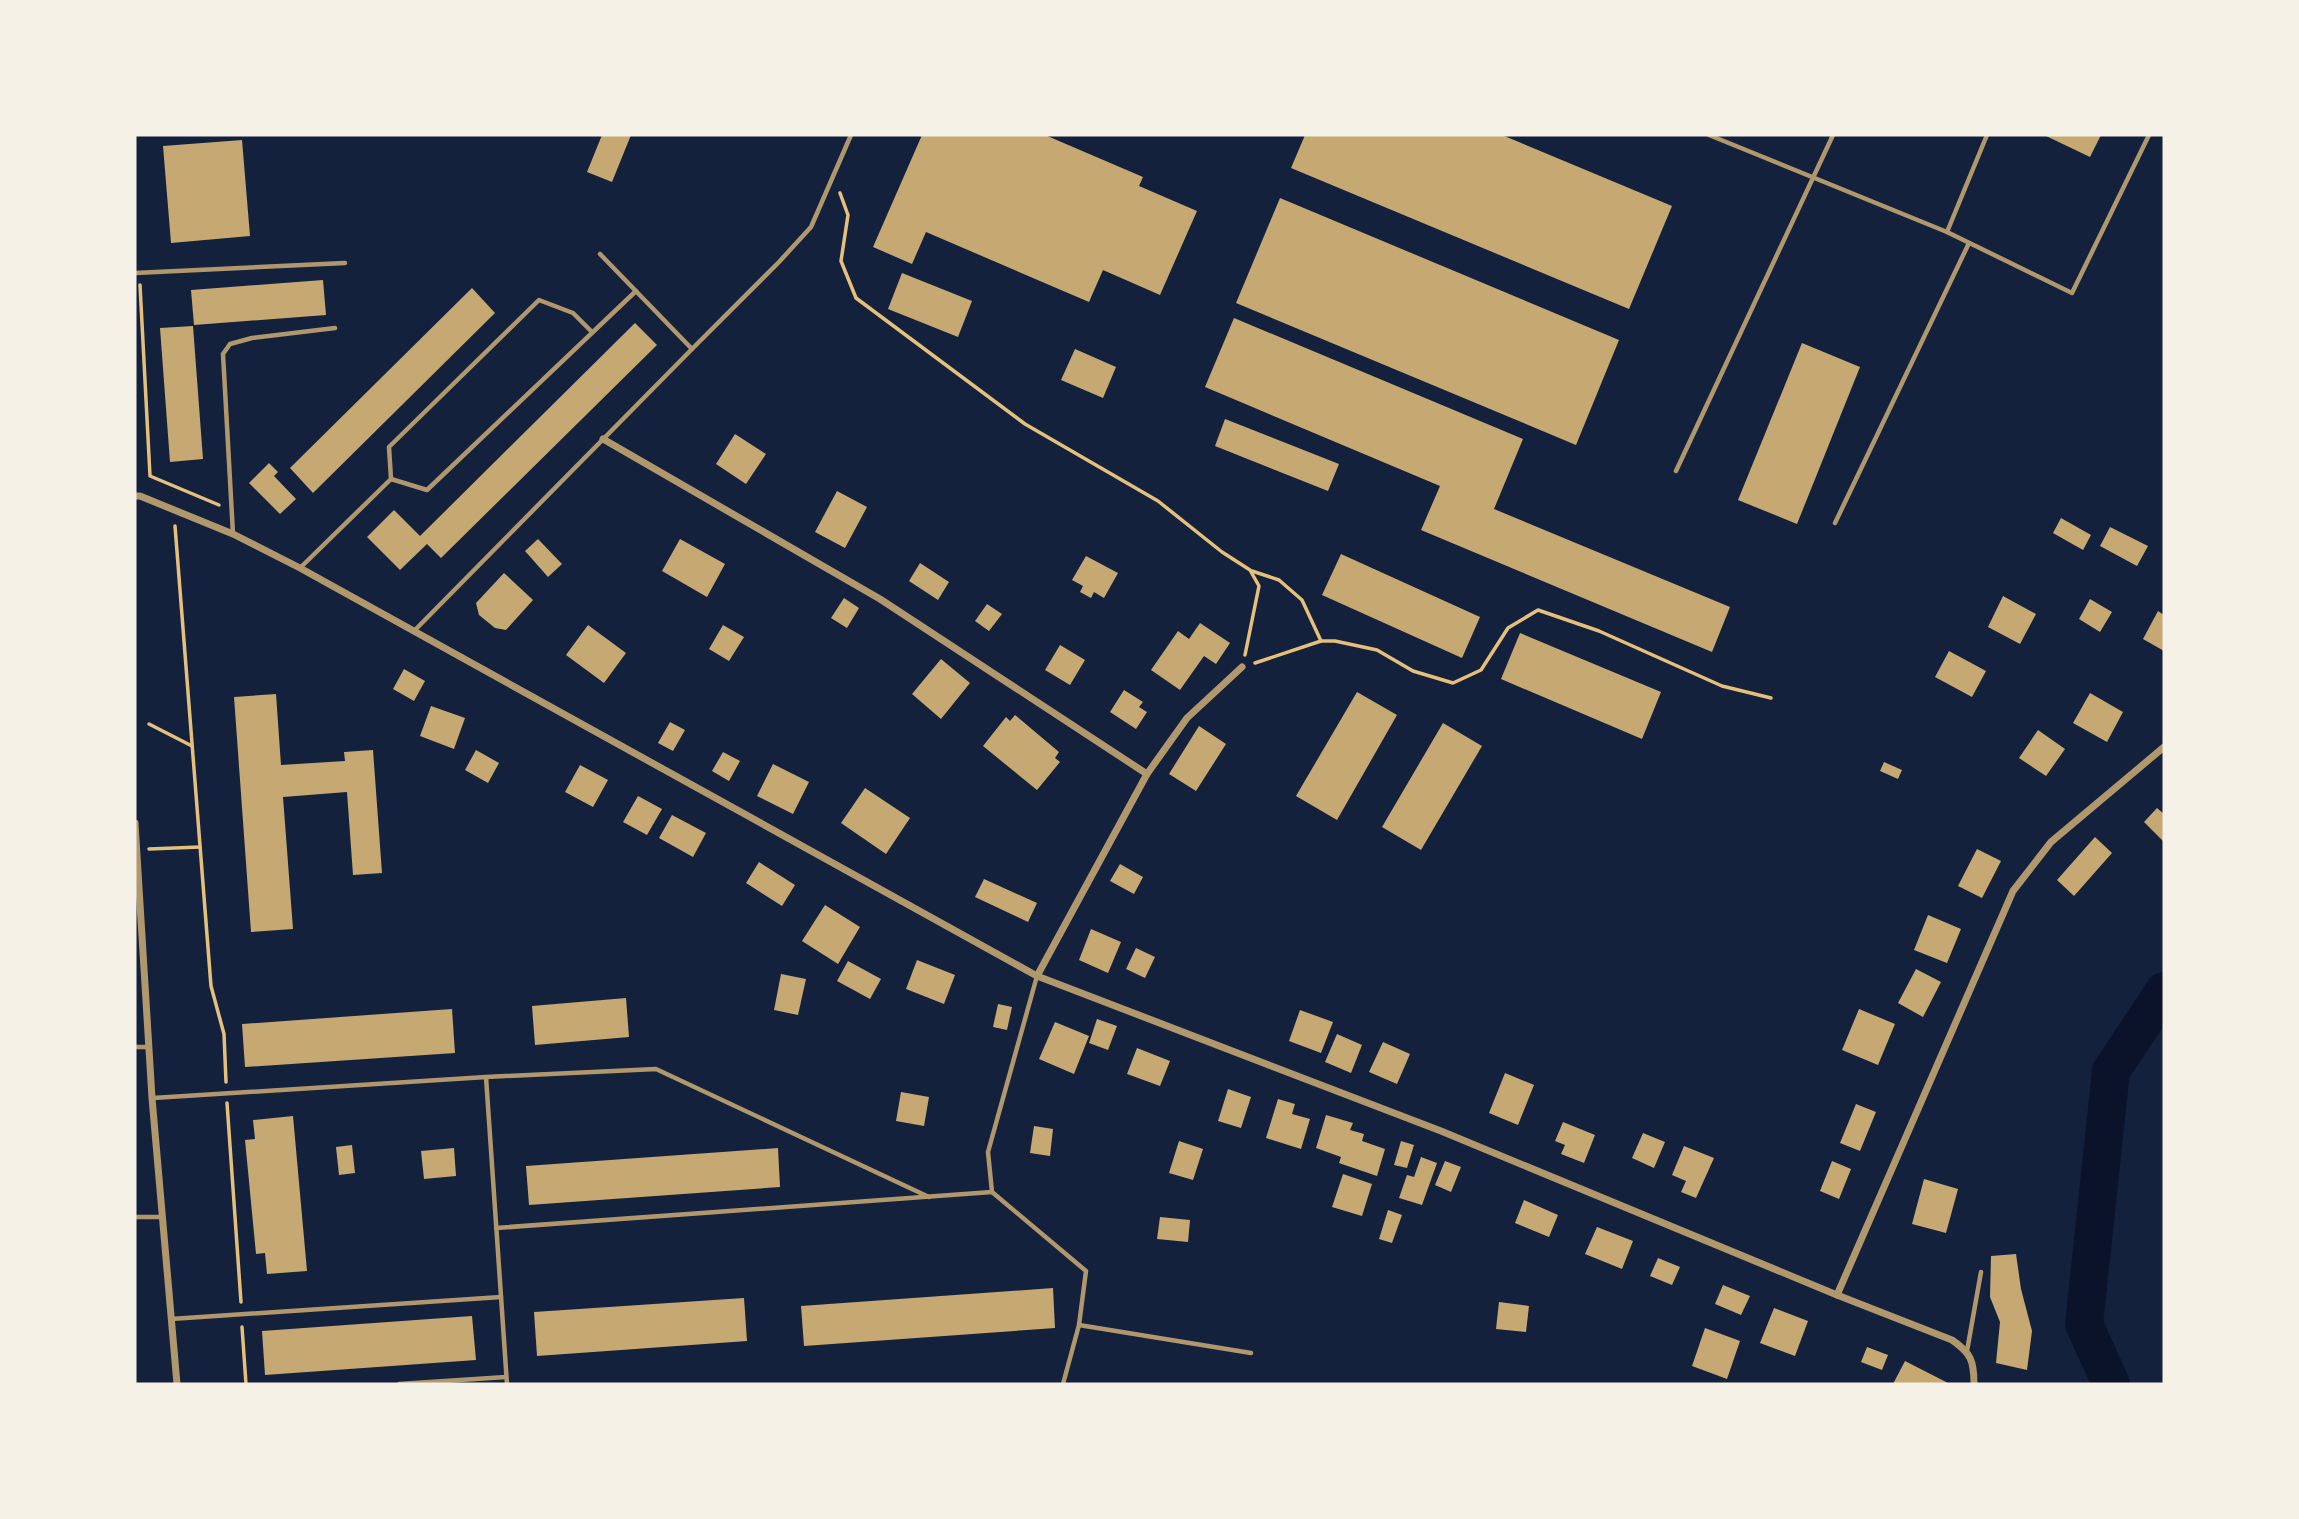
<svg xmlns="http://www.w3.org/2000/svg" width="2299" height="1519" font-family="Barlow,sans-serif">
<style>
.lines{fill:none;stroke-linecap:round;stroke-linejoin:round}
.river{stroke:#0b132b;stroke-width:38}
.building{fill:#c6a872}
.path{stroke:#e5c07b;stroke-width:3.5}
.service{stroke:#b1986c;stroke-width:4.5}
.minor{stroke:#b1986c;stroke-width:7}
</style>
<rect width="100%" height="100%" fill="#14213d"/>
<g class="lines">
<polyline class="river" points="2111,1384 2084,1324 2111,1071 2164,991"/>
</g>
<g class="building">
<polygon points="602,135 631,135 612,182 587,172"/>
<polygon points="922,135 1045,135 1143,177 1139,186 1197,211 1160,295 1103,270 1089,302 926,232 912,264 873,247"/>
<polygon points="1305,135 1502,135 1672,206 1629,309 1291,168"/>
<polygon points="2044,135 2101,135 2090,157"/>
<polygon points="242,140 250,236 171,243 163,146"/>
<polygon points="1280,198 1619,340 1576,445 1236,303"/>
<polygon points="902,273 972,301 958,337 888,309"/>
<polygon points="323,280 326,315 194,325 191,290"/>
<polygon points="472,288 495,313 313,493 290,468"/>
<polygon points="1234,318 1523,439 1494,509 1730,607 1712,652 1421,530 1440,486 1205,387"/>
<polygon points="635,323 657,345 441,558 427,544 400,570 367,537 394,510 420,536"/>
<polygon points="193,326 203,459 170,462 160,328"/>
<polygon points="1802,343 1860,367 1797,524 1738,500"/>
<polygon points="1075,349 1116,367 1103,398 1061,380"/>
<polygon points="1225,419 1339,464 1328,491 1215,446"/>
<polygon points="735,434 766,454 746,484 716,464"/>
<polygon points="269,463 278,472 274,476 296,499 280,514 249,483"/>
<polygon points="837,491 867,507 845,548 815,532"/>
<polygon points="2061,518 2091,535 2083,550 2053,533"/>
<polygon points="2110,527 2148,546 2137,566 2100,546"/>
<polygon points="538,539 562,564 548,577 525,551"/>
<polygon points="680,539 725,564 707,597 662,571"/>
<polygon points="1341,554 1480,617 1462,658 1322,595"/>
<polygon points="1086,556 1118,573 1104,598 1094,592 1091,598 1080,592 1083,586 1072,580"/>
<polygon points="920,563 949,582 938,600 909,581"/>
<polygon points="504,573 533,600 506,630 495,628 479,615 476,603"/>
<polygon points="2003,596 2036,614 2020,644 1988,627"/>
<polygon points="844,598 859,608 847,628 831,618"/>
<polygon points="2090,599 2112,612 2100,632 2079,619"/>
<polygon points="987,604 1002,614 989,631 975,621"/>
<polygon points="2158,611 2164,615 2164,651 2143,639"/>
<polygon points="1200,623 1230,643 1216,664 1204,656 1180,690 1151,670 1178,631 1189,639"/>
<polygon points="588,625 626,653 604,683 566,655"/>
<polygon points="723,625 744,637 729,661 709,649"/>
<polygon points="1520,633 1661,692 1642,739 1501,679"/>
<polygon points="1060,645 1085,660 1070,685 1045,670"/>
<polygon points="1949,651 1986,671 1972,697 1935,677"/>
<polygon points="941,659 970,683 941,719 912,694"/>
<polygon points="404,669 425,681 414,701 393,689"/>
<polygon points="1124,690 1143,702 1139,707 1147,712 1136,729 1110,712"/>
<polygon points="1357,692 1397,715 1337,820 1296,796"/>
<polygon points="2090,693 2123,712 2107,742 2073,723"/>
<polygon points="276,694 281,765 345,761 344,752 373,750 382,873 353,875 347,792 283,797 293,929 251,932 234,697"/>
<polygon points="431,706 465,718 454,749 420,736"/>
<polygon points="1015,715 1059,752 1055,758 1060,762 1037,790 983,746 1006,717 1010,721"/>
<polygon points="670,722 685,730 673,751 658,743"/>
<polygon points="1443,723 1482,746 1421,850 1382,827"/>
<polygon points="1199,726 1226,744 1196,791 1169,774"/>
<polygon points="2038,730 2065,749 2046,776 2019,758"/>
<polygon points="476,750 499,763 488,783 465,770"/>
<polygon points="723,752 740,761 729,781 712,771"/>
<polygon points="1884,762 1902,770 1898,779 1880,771"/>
<polygon points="773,764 809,782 793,814 757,796"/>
<polygon points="580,765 608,780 593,807 565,792"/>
<polygon points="865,788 910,818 886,854 841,823"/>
<polygon points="638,796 662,809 647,835 623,822"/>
<polygon points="2157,808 2164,814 2164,842 2144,822"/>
<polygon points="672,815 706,833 693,857 659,838"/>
<polygon points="2095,837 2112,853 2074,896 2057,880"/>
<polygon points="1977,849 2001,861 1982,898 1958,886"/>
<polygon points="759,862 795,885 782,906 746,883"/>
<polygon points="1120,864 1143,877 1134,894 1110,881"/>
<polygon points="984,879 1037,903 1028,922 975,897"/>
<polygon points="825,905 860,927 838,964 802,941"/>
<polygon points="1928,915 1961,929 1947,963 1914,950"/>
<polygon points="1091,929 1121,942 1108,973 1079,960"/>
<polygon points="1136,948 1155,957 1145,978 1126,969"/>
<polygon points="917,960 955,975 944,1004 906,989"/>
<polygon points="848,961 881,979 870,999 837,981"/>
<polygon points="1916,969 1941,982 1923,1017 1898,1003"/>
<polygon points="781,974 806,979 798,1015 774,1010"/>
<polygon points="626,998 629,1037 535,1045 532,1006"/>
<polygon points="998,1004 1012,1007 1007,1030 993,1027"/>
<polygon points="452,1009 455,1053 245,1067 242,1024"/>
<polygon points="1859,1009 1895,1024 1878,1065 1842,1050"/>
<polygon points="1300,1010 1333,1022 1321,1053 1289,1041"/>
<polygon points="1097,1019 1117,1026 1108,1050 1089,1043"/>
<polygon points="1055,1022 1089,1036 1074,1074 1039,1059"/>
<polygon points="1337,1034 1362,1045 1351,1073 1325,1062"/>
<polygon points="1383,1042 1410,1054 1397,1084 1369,1072"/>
<polygon points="1137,1048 1170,1061 1160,1086 1127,1074"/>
<polygon points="1505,1073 1534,1085 1518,1125 1489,1113"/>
<polygon points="1228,1089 1251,1097 1241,1128 1218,1121"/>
<polygon points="901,1092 929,1097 924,1126 896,1121"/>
<polygon points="1278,1099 1295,1104 1292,1114 1310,1119 1301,1149 1266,1138"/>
<polygon points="1856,1104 1876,1112 1860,1151 1840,1143"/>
<polygon points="1326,1115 1353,1123 1350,1130 1364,1134 1362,1141 1385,1149 1377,1176 1339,1163 1341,1157 1316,1148"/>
<polygon points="293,1116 307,1271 267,1274 265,1253 256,1254 245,1140 255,1139 253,1120"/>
<polygon points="1563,1122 1595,1135 1584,1163 1561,1154 1565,1145 1555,1141"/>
<polygon points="1034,1126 1053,1129 1050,1156 1030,1153"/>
<polygon points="1643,1133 1665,1142 1654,1168 1632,1158"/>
<polygon points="1179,1141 1203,1149 1193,1180 1169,1173"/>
<polygon points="1401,1141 1414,1145 1407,1168 1394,1165"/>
<polygon points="352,1145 355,1173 339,1175 336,1147"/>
<polygon points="1684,1146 1714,1158 1696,1198 1681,1192 1686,1181 1672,1175"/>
<polygon points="454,1148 456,1176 424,1179 421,1151"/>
<polygon points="778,1148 780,1187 529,1205 526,1166"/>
<polygon points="1421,1157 1437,1163 1422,1205 1399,1198 1407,1175 1414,1177"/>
<polygon points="1445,1161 1461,1167 1451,1192 1435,1185"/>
<polygon points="1832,1161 1851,1169 1839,1199 1820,1191"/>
<polygon points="1343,1174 1372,1184 1362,1216 1332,1207"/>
<polygon points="1924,1179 1958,1189 1946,1233 1912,1224"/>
<polygon points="1524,1200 1558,1215 1549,1237 1515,1223"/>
<polygon points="1388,1210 1402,1215 1392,1243 1379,1239"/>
<polygon points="1160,1217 1190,1220 1188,1242 1157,1239"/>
<polygon points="1597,1227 1633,1241 1622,1269 1585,1254"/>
<polygon points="2016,1254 2021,1289 2032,1331 2027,1370 1996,1363 2000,1322 1990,1297 1991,1256"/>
<polygon points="1658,1258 1680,1267 1672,1285 1650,1276"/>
<polygon points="1723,1285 1750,1296 1741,1315 1715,1304"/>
<polygon points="1053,1288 1055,1328 804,1346 801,1306"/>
<polygon points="744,1298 747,1341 537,1356 534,1312"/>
<polygon points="1499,1302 1529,1306 1526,1332 1496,1329"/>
<polygon points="1774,1308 1808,1321 1795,1356 1760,1343"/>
<polygon points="472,1316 476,1360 265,1375 262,1331"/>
<polygon points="1705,1328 1740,1341 1727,1379 1692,1366"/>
<polygon points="1867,1347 1888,1355 1882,1370 1861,1362"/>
<polygon points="1905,1361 1950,1384 1893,1384"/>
</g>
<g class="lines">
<g class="path">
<polyline points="840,193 848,215 841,261 856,298 1025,424 1158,501 1222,552 1250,570 1259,586 1245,655"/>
<polyline points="140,285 150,476 219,505"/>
<polyline points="175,526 211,986 224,1034 226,1082"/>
<polyline points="1252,571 1279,580 1302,600 1321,641"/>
<polyline points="1255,663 1321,641 1335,641 1377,650 1413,671 1453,683 1481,670 1508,628 1538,610 1599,631 1722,686 1771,698"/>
<polyline points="149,724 192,746"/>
<polyline points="149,849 200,847"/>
<polyline points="227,1103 241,1302"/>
<polyline points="242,1327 246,1384"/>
</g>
<g class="service">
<polyline points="1709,135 1947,232"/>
<polyline points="1987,135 1947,232 2072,293 2149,135"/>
<polyline points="135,273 345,263"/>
<polyline points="692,349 779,262 811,227 851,135"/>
<polyline points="1676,471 1833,135"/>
<polyline points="391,479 389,447 539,300 573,313 592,332"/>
<polyline points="1835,523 1969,243"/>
<polyline points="233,534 223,354 230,344 252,338 335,328"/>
<polyline points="300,568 391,479 427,490 636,291"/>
<polyline points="415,630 692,349 600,254"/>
<polyline points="1037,976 988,1152 992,1192 1086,1271 1079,1325 1063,1384"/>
<polyline points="135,1047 149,1047"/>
<polyline points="486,1077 656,1069 929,1197"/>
<polyline points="153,1098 486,1077 507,1384"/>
<polyline points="135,1217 162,1217"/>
<polyline points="496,1228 992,1192"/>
<polyline points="171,1319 501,1297"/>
<polyline points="1079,1325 1251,1353"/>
<polyline points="1967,1351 1981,1272"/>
<polyline points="399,1384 506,1377"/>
</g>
<g class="minor">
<polyline points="603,439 880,599 1147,774"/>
<path d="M135,496H140L233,534L300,568L1037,976L1441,1131L1837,1295L1952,1340C1971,1353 1974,1361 1974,1384"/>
<polyline points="135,823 152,1098 177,1384"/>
<polyline points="1037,976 1147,774 1187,718 1242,667"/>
<polyline points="1837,1295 2013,891 2051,842 2164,747"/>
</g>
</g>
<rect width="2299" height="1519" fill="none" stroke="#f6f1e7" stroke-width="273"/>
</svg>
